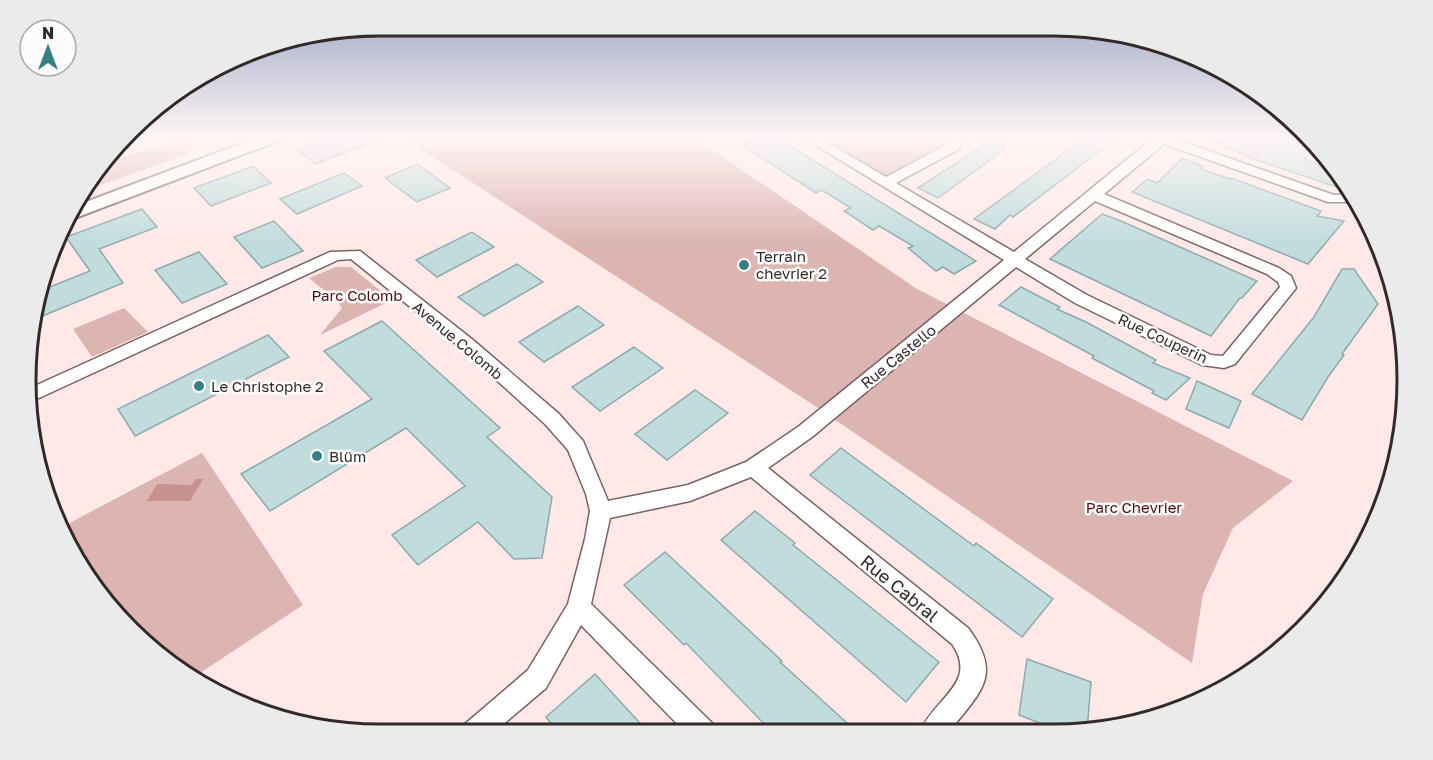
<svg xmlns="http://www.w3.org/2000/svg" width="1433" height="760" font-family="'Golos Text',sans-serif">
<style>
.green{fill:#dcb5b2}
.water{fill:#c7918d}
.building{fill:#c0dcdd;stroke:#8ea9aa;stroke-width:1.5}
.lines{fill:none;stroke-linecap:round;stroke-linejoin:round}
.minor-casing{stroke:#7a6362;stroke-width:3}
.tertiary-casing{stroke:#7a6362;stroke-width:4}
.minor{fill:#fff;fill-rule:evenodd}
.tertiary{fill:#fff;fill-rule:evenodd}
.poi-dot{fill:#367f83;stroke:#fcfcfc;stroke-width:2}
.labels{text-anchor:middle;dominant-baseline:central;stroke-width:5;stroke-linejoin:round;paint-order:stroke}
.poi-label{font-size:15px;fill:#332929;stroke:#fcfcfc;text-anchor:start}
.park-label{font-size:15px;fill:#4e0c11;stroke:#fcfcfc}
.street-label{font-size:15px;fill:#332929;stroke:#fcfcfc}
.near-street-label{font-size:18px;fill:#332929;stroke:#fcfcfc}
.rim{fill:none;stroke:#332929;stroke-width:3}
</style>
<rect width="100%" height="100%" fill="#ffe9e8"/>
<g class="green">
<polygon points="404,138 695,138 917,289 1293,481 1233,528 1203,594 1192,663 815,406"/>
<polygon points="816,138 940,138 944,142 943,148 885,181"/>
<polygon points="188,139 193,146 192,150 187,154 81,192 85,183 105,162 178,140"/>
<polygon points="336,267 351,267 392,300 320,335 342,308 336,300 309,278"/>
<polygon points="124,308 148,332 92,357 73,329"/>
<polygon points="202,453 303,605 194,677 129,630 62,536 60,528"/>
</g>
<polygon class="water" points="196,479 203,479 190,501 147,501 157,484 192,485"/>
<g class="building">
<polygon points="325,138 379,138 379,139 316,164 297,149"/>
<polygon points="758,138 777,138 976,261 954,274 943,267 936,271 908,248 913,246 879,226 873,230 844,211 851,208 822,190 816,193 742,145"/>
<polygon points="984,138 1003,138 1004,150 938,198 918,188 984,145"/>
<polygon points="1085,138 1117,138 1013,217 1010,215 995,229 974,219"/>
<polygon points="1206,138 1309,138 1318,145 1304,159 1334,171 1345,190 1251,158"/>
<polygon points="1183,158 1203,166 1201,169 1230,179 1231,178 1321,211 1317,216 1344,221 1308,264 1132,192 1148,179 1157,183"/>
<polygon points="417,164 450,188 417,202 385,178"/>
<polygon points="253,166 271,183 211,206 194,188"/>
<polygon points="344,173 362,186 297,214 280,199"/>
<polygon points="142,209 157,227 99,249 123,283 35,319 37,292 90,271 66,237"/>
<polygon points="1102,214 1121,221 1257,281 1242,298 1240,298 1211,336 1050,259"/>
<polygon points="274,221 303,251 262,268 234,237"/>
<polygon points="472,232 494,247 437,277 416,260"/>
<polygon points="199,252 227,284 182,303 155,270"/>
<polygon points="517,264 543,282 484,316 458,297"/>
<polygon points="1342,269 1354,269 1378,304 1342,354 1344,355 1328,377 1302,420 1252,394 1314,317"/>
<polygon points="1021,287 1060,307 1057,309 1086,322 1156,360 1153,363 1190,378 1166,400 1152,393 1154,391 1092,358 1094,356 999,305"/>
<polygon points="578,306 604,325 544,362 519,342"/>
<polygon points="382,321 500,428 487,437 552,497 542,558 514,559 478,522 418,565 392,535 465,486 406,428 270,511 241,474 372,399 324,351"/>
<polygon points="268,335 289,357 135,436 118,409"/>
<polygon points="634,347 663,368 600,411 572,387"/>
<polygon points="1197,381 1241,401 1229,428 1186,409"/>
<polygon points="695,390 728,413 667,460 635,434"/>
<polygon points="841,448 974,546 976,543 1053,599 1022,637 810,475"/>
<polygon points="755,511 795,543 793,545 939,662 906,702 721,540"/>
<polygon points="665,552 782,661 780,662 857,732 772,732 686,643 684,645 624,585"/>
<polygon points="1027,659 1091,682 1087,731 1063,732 1019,715"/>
<polygon points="595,674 649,733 559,733 546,717"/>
</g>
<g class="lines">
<defs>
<path id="minor" d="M804,138H820L886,177L948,144L947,138H959L961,143L959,149L896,183L1014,252L1153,138H1172L1334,195L1347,194L1351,202H1328L1164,144L1104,194L1279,268L1291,276L1296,288L1235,364L1224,368L1202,365L1075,303L1016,267L812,437L768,468L968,628C1004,676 980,692 949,732H920C934,698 979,683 952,644L751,477L690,501L610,518L591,604L713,724L717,733H686L581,625L546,688L493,733H461L465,724L528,670L568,604L585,539L590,511L586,494L568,450L545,424L461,348L351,259L338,260L26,404L28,389L330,252L360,251L473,340L559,414L583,441L608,501L688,485L746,462L798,427L1004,260ZM1095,201L1267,274L1278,282L1280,287L1223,356L1211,355L1087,295L1025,259Z"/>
<polygon id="tertiary" points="256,138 280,138 278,141 78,217 70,218 75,206"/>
</defs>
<use href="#minor" class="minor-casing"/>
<use href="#tertiary" class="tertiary-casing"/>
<use href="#minor" class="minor"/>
<use href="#tertiary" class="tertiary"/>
</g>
<linearGradient id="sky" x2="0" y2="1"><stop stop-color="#9ba6c4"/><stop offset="0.56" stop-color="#fff5f5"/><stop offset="1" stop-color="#fff5f5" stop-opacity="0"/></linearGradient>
<rect width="1433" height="245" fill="url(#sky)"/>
<g class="poi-dot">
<circle cx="744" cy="265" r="6"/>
<circle cx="199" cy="386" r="6"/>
<circle cx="317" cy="456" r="6"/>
</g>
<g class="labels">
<g class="poi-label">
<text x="756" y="256">Terrain<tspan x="756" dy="17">chevrier 2</tspan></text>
<text x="211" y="386">Le Christophe 2</text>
<text x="329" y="456">Blüm</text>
</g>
<g class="park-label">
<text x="357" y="295">Parc Colomb</text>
<text x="1134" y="507">Parc Chevrier</text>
</g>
<g class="street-label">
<text transform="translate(1163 338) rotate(25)">Rue Couperin</text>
<text transform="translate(458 340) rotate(40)">Avenue Colomb</text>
<text transform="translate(898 356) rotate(-39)">Rue Castello</text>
</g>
<g class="near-street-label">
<text transform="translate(900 588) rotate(39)">Rue Cabral</text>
</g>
</g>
<path d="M0 0H1433V760H0ZM380 36H1053A344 344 0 0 1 1397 380V380A344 344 0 0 1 1053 724H380A344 344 0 0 1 36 380V380A344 344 0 0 1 380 36Z" fill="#ecebeb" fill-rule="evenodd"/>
<path class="rim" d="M380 36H1053A344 344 0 0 1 1397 380V380A344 344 0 0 1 1053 724H380A344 344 0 0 1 36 380V380A344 344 0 0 1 380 36Z"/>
<g transform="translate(48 48)"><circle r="28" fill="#fcfcfc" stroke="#aca8a8" stroke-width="1.5"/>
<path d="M0-4.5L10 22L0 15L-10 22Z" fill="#367f83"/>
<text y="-9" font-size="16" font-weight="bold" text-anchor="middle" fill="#332929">N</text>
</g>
</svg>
